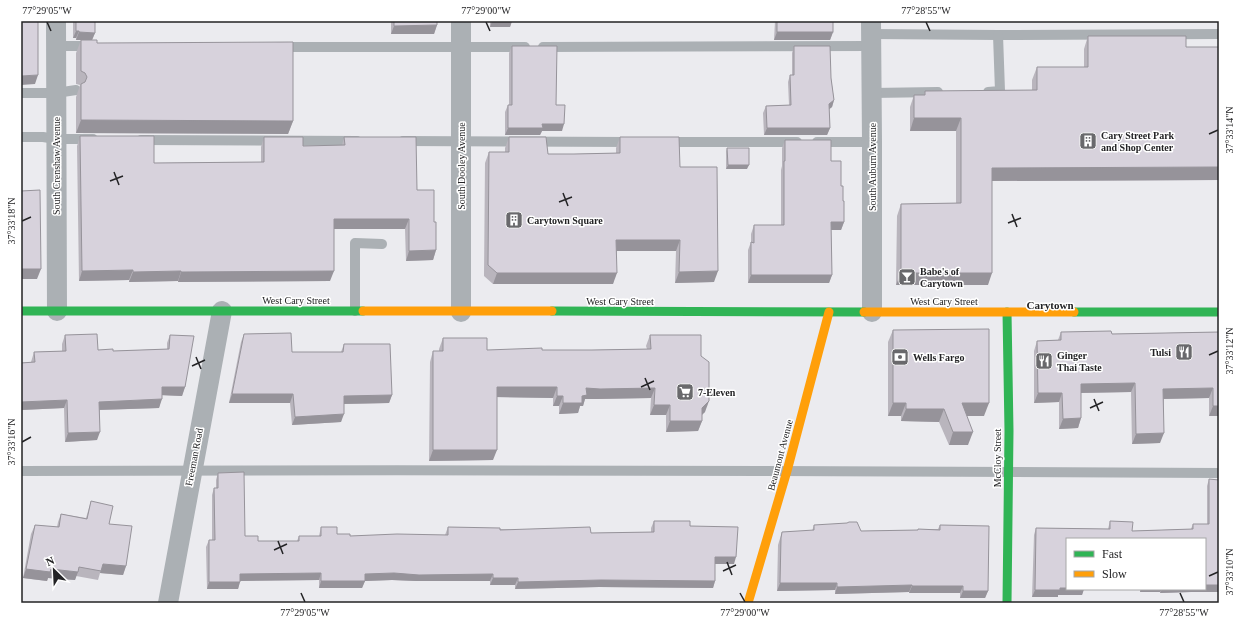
<svg xmlns="http://www.w3.org/2000/svg" width="1240" height="624" font-family="Georgia,serif">
<style>
.lines{fill:none;stroke-linecap:round;stroke-linejoin:round}
.lane{stroke:#abb0b4;stroke-width:10}
.street{stroke:#abb0b4;stroke-width:20}
.fast{stroke:#30b455;stroke-width:9}
.slow{stroke:#ff9f0a;stroke-width:9}
.wall{fill:#b9b5bd}
.shaded-wall{fill:#96939a}
.building{fill:#d7d2dc;stroke:#96939a}
.ticks{fill:none;stroke:#232325;stroke-width:1.5}
.labels{text-anchor:middle;dominant-baseline:central;stroke-width:3;stroke-linejoin:round;paint-order:stroke}
.poi-label{font-size:10px;font-weight:bold;fill:#232325;stroke:#fff;text-anchor:start}
.street-label{font-size:10px;fill:#232325;stroke:#fff}
.neighbourhood-label{font-size:11px;font-weight:bold;fill:#232325;stroke:#fff}
.neatline{fill:none;stroke:#232325;stroke-width:1.5}
.ticks-label{font-size:10px;text-anchor:middle;fill:#232325}
</style>
<rect width="100%" height="100%" fill="#ebebef"/>
<g class="lines">
<g class="lane">
<polyline points="871,34 998,35 1219,34"/>
<polyline points="56,46 91,46"/>
<polyline points="279,47 525,47"/>
<polyline points="543,47 871,46"/>
<polyline points="988,92 1000,91 998,35"/>
<polyline points="21,93 56,93 76,90"/>
<polyline points="872,93 938,92"/>
<polyline points="21,137 43,137 56,139 93,139"/>
<polyline points="141,140 357,141"/>
<polyline points="403,141 631,142"/>
<polyline points="667,142 797,142"/>
<polyline points="817,142 872,142"/>
<polyline points="355,311 355,243 382,244"/>
<path d="M21,471C272,470 523,470 774,471C922,471 1070,473 1219,473"/>
</g>
<g class="street">
<polyline points="56,21 57,311"/>
<polyline points="871,21 872,142 872,312"/>
<polyline points="461,312 461,21"/>
<polyline points="168,603 222,311"/>
</g>
<g class="fast">
<polyline points="21,311 363,311"/>
<polyline points="552,311 864,312"/>
<polyline points="1007,312 1009,431 1007,603"/>
<polyline points="1074,312 1219,312"/>
</g>
<g class="slow">
<polyline points="363,311 552,311"/>
<polyline points="864,312 1074,312"/>
<polyline points="748,603 787,471 829,312"/>
</g>
</g>
<g class="wall">
<polygon points="73,21 95,21 95,33 92,40 76,40 76,38 73,38"/>
<polygon points="391,21 437,21 437,25 434,34 391,34"/>
<polygon points="490,21 512,21 510,27 490,27"/>
<polygon points="775,21 833,21 833,32 830,40 774,40"/>
<polygon points="1088,36 1186,47 1219,47 1219,180 992,181 988,285 896,285 897,216 901,204 956,203 956,131 910,131 910,107 914,95 924,95 925,91 1032,90 1032,80 1037,67 1084,67 1084,49"/>
<polygon points="81,40 97,43 293,121 288,134 76,133 76,97 80,85 76,84 76,53"/>
<polygon points="512,46 556,105 562,131 542,131 540,135 505,135 505,112 508,105 509,105 509,53"/>
<polygon points="794,46 831,78 834,100 832,107 829,109 830,128 827,135 764,135 763,113 766,106 789,105 788,82 790,75 792,75 792,53"/>
<polygon points="80,136 154,163 261,162 261,147 264,137 303,146 342,145 344,137 417,190 434,222 436,250 433,260 406,261 405,229 334,229 330,281 178,282 178,281 129,282 129,280 79,281 77,146"/>
<polygon points="509,137 548,154 574,154 616,153 616,148 620,137 680,167 714,282 675,283 676,251 617,251 613,284 493,284 484,276 485,163 489,152 505,152 505,148"/>
<polygon points="785,140 831,161 841,186 844,222 841,230 831,230 832,275 829,283 748,283 748,250 751,242 751,234 754,225 781,225 781,170 782,166 782,148"/>
<polygon points="727,148 747,169 726,169 726,151"/>
<polygon points="893,330 984,416 967,416 968,445 949,445 939,422 901,421 901,416 888,416 888,342"/>
<polygon points="1061,332 1112,334 1219,332 1219,416 1209,416 1209,398 1164,399 1160,443 1132,444 1131,392 1081,393 1081,418 1078,428 1059,429 1059,402 1034,403 1034,351 1037,341 1058,340"/>
<polygon points="244,334 292,352 341,352 344,344 392,395 389,403 344,404 341,422 292,425 290,403 229,403 241,342"/>
<polygon points="65,335 98,350 113,351 167,349 167,343 170,335 185,387 182,396 162,395 159,408 100,410 97,440 65,442 64,408 21,410 21,363 31,362 34,352 62,351 62,344"/>
<polygon points="650,335 701,356 705,412 702,415 702,421 698,431 666,432 666,415 650,415 651,398 596,399 585,399 583,406 580,406 578,413 559,414 559,406 553,406 553,398 497,397 493,460 429,461 430,362 433,351 439,351 439,349 443,338 487,350 592,350 647,349 646,346"/>
<polygon points="218,473 245,536 258,541 297,541 299,536 319,536 321,527 337,534 350,536 445,535 448,527 591,533 651,532 651,528 654,521 690,526 734,564 715,564 715,581 713,588 599,587 515,589 515,585 490,585 490,581 416,581 392,580 365,581 362,588 319,588 319,580 240,581 238,589 207,589 206,547 209,540 212,540 212,495 214,488 216,488 216,480"/>
<polygon points="1209,479 1219,592 1191,592 1160,593 1160,592 1140,592 1140,589 1205,589 1205,539 1067,589 1084,589 1082,595 1058,595 1058,597 1032,597 1034,535 1036,528 1108,529 1110,521 1132,531 1191,529 1193,524 1207,524 1207,486"/>
<polygon points="91,501 109,524 126,566 123,575 100,573 98,580 76,576 75,580 48,578 47,581 23,578 31,534 35,525 57,527 58,522 61,514 86,518"/>
<polygon points="814,525 861,531 918,530 918,529 938,529 940,525 988,591 985,598 960,598 960,593 909,593 909,592 835,594 835,590 777,591 778,545 782,532 812,531"/>
</g>
<g class="shaded-wall">
<polygon points="492,21 512,21 510,27 490,27"/>
<polygon points="437,25 434,34 391,34 394,26"/>
<polygon points="76,31 79,31 76,38 73,38"/>
<polygon points="79,32 95,33 92,40 76,40"/>
<polygon points="777,32 833,32 830,40 774,40"/>
<polygon points="38,75 35,84 21,85 21,76"/>
<polygon points="834,100 832,107 827,111 829,104"/>
<polygon points="914,118 961,118 956,131 910,131"/>
<polygon points="81,120 293,121 288,134 76,133"/>
<polygon points="542,124 564,124 562,131 542,131 540,135 505,135 508,128"/>
<polygon points="767,128 830,128 827,135 764,135"/>
<polygon points="728,165 749,165 747,169 726,169"/>
<polygon points="1219,167 1219,180 988,181 992,168"/>
<polygon points="334,219 409,219 405,229 330,229"/>
<polygon points="831,222 844,222 841,230 828,230"/>
<polygon points="616,240 680,240 676,251 613,251"/>
<polygon points="436,250 433,260 406,261 409,251"/>
<polygon points="21,269 41,269 37,279 21,279"/>
<polygon points="133,270 129,280 79,281 82,271"/>
<polygon points="181,271 178,281 129,282 133,272"/>
<polygon points="334,271 330,281 178,282 181,272"/>
<polygon points="718,271 714,282 675,283 679,272"/>
<polygon points="497,273 617,273 613,284 493,284"/>
<polygon points="901,273 992,273 988,285 896,285"/>
<polygon points="751,275 832,275 829,283 748,283"/>
<polygon points="1135,383 1131,392 1077,393 1081,384"/>
<polygon points="162,387 185,387 182,396 158,395"/>
<polygon points="497,387 557,387 553,398 493,397"/>
<polygon points="586,388 655,388 651,398 596,399 585,399 583,406 580,406 578,413 559,414 563,403 582,396"/>
<polygon points="1213,388 1209,398 1160,399 1163,389"/>
<polygon points="1038,393 1062,393 1059,402 1034,403"/>
<polygon points="232,394 293,394 290,403 229,403"/>
<polygon points="392,395 389,403 341,404 344,396"/>
<polygon points="557,396 563,396 559,406 553,406"/>
<polygon points="162,399 159,408 96,410 99,402"/>
<polygon points="67,400 64,408 21,410 21,402"/>
<polygon points="709,401 705,412 698,418 702,408"/>
<polygon points="893,403 906,403 901,416 888,416"/>
<polygon points="962,403 989,403 984,416 957,416"/>
<polygon points="654,405 670,405 666,415 650,415"/>
<polygon points="1213,406 1219,406 1219,416 1209,416"/>
<polygon points="906,409 944,409 939,422 901,421"/>
<polygon points="344,414 341,422 292,425 295,417"/>
<polygon points="1081,418 1078,428 1059,429 1063,419"/>
<polygon points="670,421 702,421 698,431 666,432"/>
<polygon points="100,432 97,440 65,442 68,433"/>
<polygon points="953,432 973,432 968,445 949,445"/>
<polygon points="1164,433 1160,443 1132,444 1136,434"/>
<polygon points="433,450 497,450 493,460 429,461"/>
<polygon points="715,557 736,557 734,564 712,564"/>
<polygon points="103,564 126,566 123,575 100,573"/>
<polygon points="26,569 51,569 78,572 75,580 48,578 47,581 23,578"/>
<polygon points="321,573 319,580 237,581 240,574"/>
<polygon points="394,573 493,574 490,581 416,581 392,580 365,581 362,588 319,588 321,581 365,574"/>
<polygon points="493,578 518,578 515,585 490,585"/>
<polygon points="601,580 715,581 713,588 599,587 515,589 518,582"/>
<polygon points="209,582 240,582 238,589 207,589"/>
<polygon points="780,583 837,583 835,590 777,591"/>
<polygon points="912,585 909,592 835,594 837,587"/>
<polygon points="1205,585 1219,585 1219,592 1191,592 1160,593 1162,589 1205,589"/>
<polygon points="912,586 963,586 960,593 909,593"/>
<polygon points="1060,588 1067,588 1067,589 1084,589 1082,595 1058,595 1058,597 1032,597 1035,590"/>
<polygon points="1141,589 1162,589 1160,592 1140,592"/>
<polygon points="963,591 988,591 985,598 960,598"/>
</g>
<g class="building">
<polygon points="21,21 38,21 38,75 21,76"/>
<polygon points="76,21 95,21 95,33 79,32 79,31 76,31"/>
<polygon points="394,21 437,21 437,25 394,26"/>
<rect x="777" y="21" width="56" height="11"/>
<polygon points="1088,36 1186,36 1186,47 1219,47 1219,167 992,168 992,273 901,273 901,204 961,203 961,118 914,118 914,95 925,95 925,91 1037,90 1037,67 1088,67"/>
<polygon points="81,40 97,40 97,43 293,42 293,121 81,120 81,84 85,82 87,77 85,73 81,71"/>
<polygon points="512,46 557,46 556,105 565,105 564,124 542,124 543,128 508,128 508,105 512,105"/>
<polygon points="794,46 830,46 831,78 834,100 829,104 830,128 767,128 766,106 791,105 790,75 794,75"/>
<polygon points="80,136 154,136 154,163 264,162 264,137 303,137 303,146 345,145 344,137 416,137 417,190 434,190 434,222 436,222 436,250 409,251 409,219 334,219 334,271 181,272 181,271 133,272 133,270 82,271"/>
<polygon points="509,137 546,137 548,154 574,154 620,153 620,137 679,137 680,167 717,167 718,271 679,272 680,240 616,240 617,273 497,273 488,265 489,152 509,152"/>
<polygon points="785,140 831,140 831,161 841,161 841,186 843,186 843,201 844,201 844,222 831,222 832,275 751,275 751,242 754,243 754,225 784,225 784,161 785,161"/>
<polygon points="727,148 749,148 749,165 728,165"/>
<polygon points="40,190 41,269 21,269 21,191"/>
<polygon points="989,329 989,403 962,403 973,432 953,432 944,409 906,409 906,403 893,403 893,330"/>
<polygon points="1111,331 1112,334 1219,332 1219,406 1213,406 1213,388 1163,389 1164,433 1136,434 1135,383 1081,384 1081,418 1063,419 1062,393 1038,393 1037,341 1061,340 1061,332"/>
<polygon points="291,333 292,352 343,352 344,344 390,344 392,395 344,396 344,414 295,417 293,394 232,394 244,334"/>
<polygon points="97,334 98,350 113,349 113,351 169,349 170,335 194,336 185,387 162,387 162,399 99,402 100,432 68,433 67,400 21,402 21,363 35,362 34,352 66,351 65,335"/>
<polygon points="650,335 701,335 701,356 709,362 709,401 702,408 702,421 670,421 670,405 654,405 655,388 600,389 586,388 587,395 582,396 582,403 563,403 563,396 557,396 557,387 497,387 497,450 433,450 433,351 443,351 443,338 487,338 487,350 542,348 542,350 592,350 651,349"/>
<polygon points="244,472 245,536 258,536 258,541 299,541 299,536 321,536 321,527 337,527 337,534 350,534 350,536 397,534 448,535 448,527 500,528 500,530 590,527 591,533 654,532 654,521 690,521 690,526 738,527 736,557 715,557 715,581 601,580 518,582 518,578 493,578 493,574 419,575 394,573 365,574 365,581 321,581 321,573 240,574 240,582 209,582 209,540 215,540 214,488 218,488 218,473"/>
<polygon points="1209,479 1219,480 1219,585 1205,585 1205,539 1067,539 1067,588 1060,588 1060,590 1035,590 1036,528 1110,529 1110,521 1133,522 1132,531 1193,529 1193,524 1209,524"/>
<polygon points="91,501 113,506 109,524 132,526 126,566 103,564 101,571 79,567 78,572 51,569 50,572 26,569 35,525 59,527 61,514 87,519"/>
<polygon points="849,522 857,522 861,531 918,530 918,529 940,530 940,525 989,526 988,591 963,591 963,586 912,586 912,585 837,587 837,583 780,583 781,538 782,532 814,530 814,525 847,523"/>
</g>
<path class="ticks" d="M47,22L51,31M486,22L490,31M926,22L930,31M1209,134L1218,130M114,172L119,185M110,181L123,176M563,193L568,206M559,202L572,197M1012,214L1017,227M22,221L31,217M1008,223L1021,218M1209,355L1218,351M196,357L201,369M192,366L205,360M645,378L650,390M641,387L654,381M1094,399L1099,411M1090,408L1103,402M22,442L31,437M278,541L283,554M274,550L287,544M727,562L732,575M723,571L736,565M1209,576L1218,572M301,593L305,602M740,593L745,602M1180,593L1184,602"/>
<defs>
<symbol id="building-square" viewBox="-11 -11 22 22"><rect x="-9" y="-9" width="18" height="18" rx="4" fill="#69696c" stroke="#fff"/><path d="M-4-6H4V6H1V3H-1V6H-4ZM-2.5-4.3h1.7v1.8h-1.7ZM.8-4.3h1.7v1.8H.8ZM-2.5-1h1.7V.8h-1.7ZM.8-1h1.7V.8H.8Z" fill="#fff"/></symbol>
<symbol id="bar-square" viewBox="-11 -11 22 22"><rect x="-9" y="-9" width="18" height="18" rx="4" fill="#69696c" stroke="#fff"/><path d="M-6-5H6L.8 .8V4.5H3.5V6h-7V4.5H-.8V.8Z" fill="#fff"/></symbol>
<symbol id="restaurant-square" viewBox="-11 -11 22 22"><rect x="-9" y="-9" width="18" height="18" rx="4" fill="#69696c" stroke="#fff"/><path d="M-5-6h1v4h1v-4h1v4h1v-4h1v5L-1.5 .5V6h-2V.5L-5-1ZM5-6V6H3V1.5H1.5Q1.5-4 5-6Z" fill="#fff"/></symbol>
<symbol id="bank-square" viewBox="-11 -11 22 22"><rect x="-9" y="-9" width="18" height="18" rx="4" fill="#69696c" stroke="#fff"/><path d="M-6-4H6V4H-6ZM0-2.3a2.3 2.3 0 1 0 0 4.6a2.3 2.3 0 1 0 0-4.6Z" fill="#fff"/></symbol>
<symbol id="supermarket-square" viewBox="-11 -11 22 22"><rect x="-9" y="-9" width="18" height="18" rx="4" fill="#69696c" stroke="#fff"/><path d="M-6-5.5h2.5l.6 2H6L4.5 2H-2.5L-4.4-4H-6ZM-1.5 3.2a1.3 1.3 0 1 0 .1 0ZM3 3.2a1.3 1.3 0 1 0 .1 0Z" fill="#fff"/></symbol>
</defs>
<g fill-rule="evenodd">
<use href="#building-square" x="1078" y="131" width="20" height="20"/>
<use href="#building-square" x="504" y="210" width="20" height="20"/>
<use href="#bar-square" x="897" y="267" width="20" height="20"/>
<use href="#restaurant-square" x="1174" y="342" width="20" height="20"/>
<use href="#bank-square" x="890" y="347" width="20" height="20"/>
<use href="#restaurant-square" x="1034" y="351" width="20" height="20"/>
<use href="#supermarket-square" x="675" y="382" width="20" height="20"/>
</g>
<g class="labels">
<g class="poi-label">
<text x="1101" y="135">Cary Street Park<tspan x="1101" dy="12">and Shop Center</tspan></text>
<text x="527" y="220">Carytown Square</text>
<text x="920" y="271">Babe's of<tspan x="920" dy="12">Carytown</tspan></text>
<text x="1171" y="352" text-anchor="end">Tulsi</text>
<text x="1057" y="355">Ginger<tspan x="1057" dy="12">Thai Taste</tspan></text>
<text x="913" y="357">Wells Fargo</text>
<text x="698" y="392">7-Eleven</text>
</g>
<g class="street-label">
<text transform="translate(56 166) rotate(-90)">South Crenshaw Avenue</text>
<text transform="translate(461 166) rotate(-90)">South Dooley Avenue</text>
<text transform="translate(872 167) rotate(-90)">South Auburn Avenue</text>
<text x="296" y="300">West Cary Street</text>
<text x="620" y="301">West Cary Street</text>
<text x="944" y="301">West Cary Street</text>
<text transform="translate(780 455) rotate(-75)">Beaumont Avenue</text>
<text transform="translate(194 457) rotate(-79)">Freeman Road</text>
<text transform="translate(997 458) rotate(-90)">McCloy Street</text>
</g>
<g class="neighbourhood-label">
<text x="1050" y="305">Carytown</text>
</g>
</g>
<rect width="1240" height="624" fill="none" stroke="#ffffff" stroke-width="44"/>
<rect x="1066" y="538" width="140" height="52" fill="#ffffff" stroke="#a7a7a8"/>
<rect x="1074" y="551" width="20" height="6" fill="#30b455" stroke="#a7a7a8"/>
<text x="1102" y="558" font-size="12" fill="#232325">Fast</text>
<rect x="1074" y="571" width="20" height="6" fill="#ff9f0a" stroke="#a7a7a8"/>
<text x="1102" y="578" font-size="12" fill="#232325">Slow</text>
<g transform="translate(54 570) rotate(336)" stroke="#ffffff" stroke-width="3" paint-order="stroke">
<path d="M0-3L7 15L0 10L-7 15Z" fill="#232325"/>
<text y="-6" font-size="11" font-weight="bold" text-anchor="middle" fill="#232325">N</text>
</g>
<rect x="22" y="22" width="1196" height="580" class="neatline"/>
<g class="ticks-label">
<text x="47" y="14">77°29'05"W</text>
<text x="486" y="14">77°29'00"W</text>
<text x="926" y="14">77°28'55"W</text>
<text transform="translate(1229 130) rotate(-90)" y="4">37°33'14"N</text>
<text transform="translate(11 221) rotate(-90)" y="4">37°33'18"N</text>
<text transform="translate(1229 351) rotate(-90)" y="4">37°33'12"N</text>
<text transform="translate(11 442) rotate(-90)" y="4">37°33'16"N</text>
<text transform="translate(1229 572) rotate(-90)" y="4">37°33'10"N</text>
<text x="305" y="616">77°29'05"W</text>
<text x="745" y="616">77°29'00"W</text>
<text x="1184" y="616">77°28'55"W</text>
</g>
</svg>
